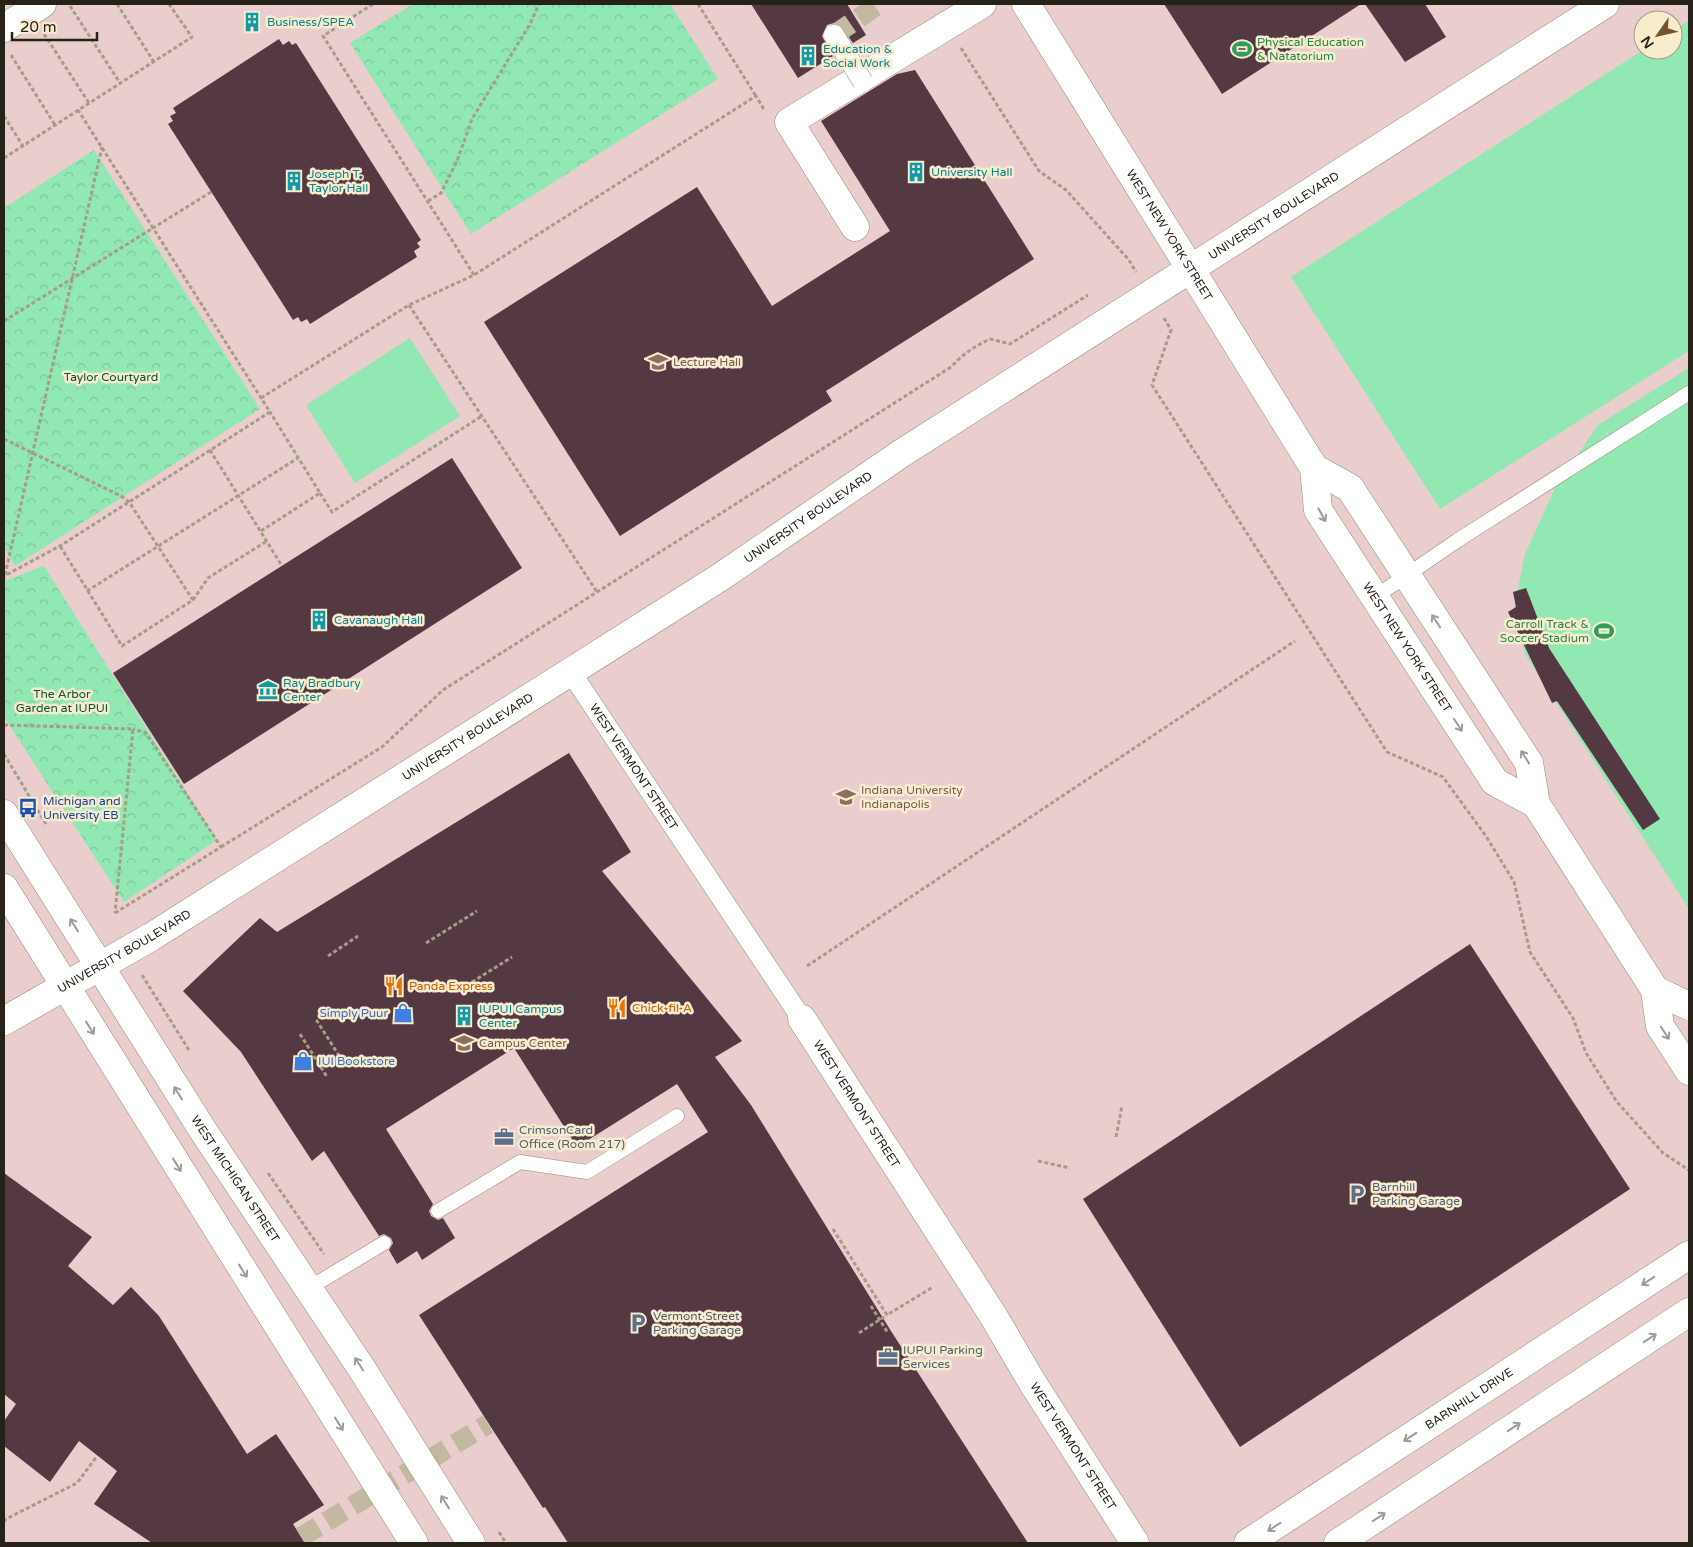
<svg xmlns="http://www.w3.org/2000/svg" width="1693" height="1547" font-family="'Varela Round',sans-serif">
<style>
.education{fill:#e9cecd;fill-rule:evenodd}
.grass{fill:#91e8b3}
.park{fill:url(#park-crowns)}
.building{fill:#543942}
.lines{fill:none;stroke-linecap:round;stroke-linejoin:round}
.pedestrian-tunnel{stroke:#c3b9a0;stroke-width:20;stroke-dasharray:20 10;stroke-linecap:butt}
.service-casing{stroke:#978c71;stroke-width:15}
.pedestrian-casing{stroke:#978c71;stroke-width:21}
.minor-casing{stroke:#978c71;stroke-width:29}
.tertiary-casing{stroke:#978c71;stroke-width:29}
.secondary-casing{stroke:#978c71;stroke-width:29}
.path{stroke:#a59d86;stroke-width:3;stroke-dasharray:4 2.5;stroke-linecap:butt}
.service{stroke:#fff;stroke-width:14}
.pedestrian{stroke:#fff;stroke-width:20}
.minor{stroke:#fff;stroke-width:28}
.tertiary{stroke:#fff;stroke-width:28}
.secondary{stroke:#fff;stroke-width:28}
.pedestrian-bridge-casing{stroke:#978c71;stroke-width:21;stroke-linecap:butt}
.pedestrian-bridge{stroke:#fff;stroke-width:20}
.oneway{stroke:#9d9c97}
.labels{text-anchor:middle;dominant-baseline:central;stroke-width:5;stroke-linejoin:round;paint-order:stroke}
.culture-label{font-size:12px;fill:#0d838f;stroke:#f8eccf;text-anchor:start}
.leisure-label{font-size:12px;fill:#27864d;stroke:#f8eccf;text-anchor:start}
.street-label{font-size:12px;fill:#262217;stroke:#f8eccf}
.education-label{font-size:12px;fill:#785e54;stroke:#f8eccf;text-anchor:start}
.park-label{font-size:12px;fill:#025631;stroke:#f8eccf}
.transit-label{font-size:12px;fill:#164399;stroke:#f8eccf;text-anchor:start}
.food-label{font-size:12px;fill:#c56008;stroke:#f8eccf;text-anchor:start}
.shop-label{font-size:12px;fill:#366cbe;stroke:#f8eccf;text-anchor:end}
.service-label{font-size:12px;fill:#4e5e75;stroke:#f8eccf;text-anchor:start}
</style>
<defs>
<pattern id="park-crowns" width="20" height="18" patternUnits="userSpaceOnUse" patternTransform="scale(1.25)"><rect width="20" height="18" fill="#91e8b3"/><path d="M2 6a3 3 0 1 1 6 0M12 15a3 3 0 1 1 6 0" fill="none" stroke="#7dc799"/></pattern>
</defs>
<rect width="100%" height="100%" fill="#eadfc2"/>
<path class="education" d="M4,4H1689V1543H4ZM1643,20H1673V50H1643Z"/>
<g class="grass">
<polygon points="1689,20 1689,351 1440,509 1291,277 1643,50 1673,50 1673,31"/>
<polygon points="410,338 460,416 355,483 306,405"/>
<polygon points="1689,368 1689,909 1525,654 1514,608 1525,554 1555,488 1598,425"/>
</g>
<g class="park">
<polygon points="413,4 670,4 718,79 471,234 350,43"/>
<polygon points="94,150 260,409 15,566 4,548 4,208"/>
<polygon points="44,566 217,840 124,902 4,717 4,581"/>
</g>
<g class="building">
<polygon points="751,4 847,4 866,35 853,43 840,25 834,23 827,25 822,36 833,56 798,78"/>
<polygon points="1164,4 1361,4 1222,94"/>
<polygon points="1365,4 1425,4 1446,37 1405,62"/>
<polygon points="279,39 283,45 289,41 292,45 296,43 421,240 417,243 420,247 414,251 417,257 310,324 307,319 301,322 298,317 293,320 168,124 173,121 170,116 176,113 173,108"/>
<polygon points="915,70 1034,259 826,391 832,401 620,536 484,322 697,187 772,306 890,231 821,121 897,74"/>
<polygon points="452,458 522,568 184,784 113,673"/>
<polygon points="1526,588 1549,648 1660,819 1643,830 1557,701 1552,703 1508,612 1516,607 1513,592"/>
<polygon points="569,753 631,852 602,871 742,1041 715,1057 751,1105 891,1331 1028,1543 568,1543 545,1507 543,1508 419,1315 708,1132 677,1084 577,1147 514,1048 386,1129 433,1204 429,1211 431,1216 438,1220 443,1218 455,1238 422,1260 417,1251 397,1264 389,1250 393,1243 391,1238 384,1234 379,1236 324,1151 312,1161 241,1052 183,991 260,918 277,932"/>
<polygon points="1470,944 1630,1189 1240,1447 1083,1199"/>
<polygon points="4,1173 92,1237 68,1266 113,1305 131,1287 159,1316 247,1454 276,1434 324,1505 293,1524 305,1543 152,1543 94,1504 117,1471 79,1441 50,1482 4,1446 4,1421 16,1404 4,1394"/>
</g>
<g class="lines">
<g class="pedestrian-tunnel">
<polyline points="834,35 879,4"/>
<polyline points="301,1537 488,1424"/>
</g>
<defs>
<g id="service">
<polyline points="1375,597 1458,540 1689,393"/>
<polyline points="438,1211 520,1162 587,1172 677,1116"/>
<polyline points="309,1288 384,1243"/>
</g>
<g id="pedestrian">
<path id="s1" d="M570,671L802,1019"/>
</g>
<g id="minor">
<polyline points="4,28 42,4"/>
<polyline points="855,227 789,122 982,4"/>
<path id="s2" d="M802,1019L994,1317L1032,1382L1135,1543"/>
<path id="s3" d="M1248,1543L1689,1255"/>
<polyline points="1338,1543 1689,1312"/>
</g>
<g id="tertiary">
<path id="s4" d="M4,1021L151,937L722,576L902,453L1605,4"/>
</g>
<g id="secondary">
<path id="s5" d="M1026,4L1314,468L1318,510L1495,782L1536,804"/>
<polyline points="1314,468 1350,488 1529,763 1536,804 1655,990 1660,1026 1689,1071"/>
<path id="s6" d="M4,814L202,1129L362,1369L471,1543"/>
<polyline points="4,888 414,1543"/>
<polyline points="1655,990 1689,1006"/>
</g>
</defs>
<use href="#service" class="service-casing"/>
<use href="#pedestrian" class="pedestrian-casing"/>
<use href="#minor" class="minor-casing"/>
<use href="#tertiary" class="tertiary-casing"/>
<use href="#secondary" class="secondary-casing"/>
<g class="path">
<polyline points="117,4 154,62"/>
<polyline points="373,4 323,36 474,275"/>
<polyline points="698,4 756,96"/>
<polyline points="70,6 120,83"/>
<polyline points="44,34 89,103"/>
<polyline points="961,48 1039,171 1066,190 1129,260 1136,272"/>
<polyline points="11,55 55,125"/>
<polyline points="4,116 23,146"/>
<polyline points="4,158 192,37 169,4"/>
<polyline points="428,201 441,193 457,161 472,119 530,24 539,4"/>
<polyline points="409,305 597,592"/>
<polyline points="1164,318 1171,330 1152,385 1387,752 1443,777 1486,836 1514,882 1530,952 1573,1018 1586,1053 1617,1102 1663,1153 1689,1170"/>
<polyline points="4,321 153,228 78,110"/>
<polyline points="261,398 409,305 474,275 756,96 765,111"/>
<polyline points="4,439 121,496 129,502 193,600 122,646 60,546"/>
<polyline points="210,450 282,566"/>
<polyline points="320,493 332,512 482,416"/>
<polyline points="261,531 320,493 270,412"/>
<polyline points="5,575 102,147"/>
<polyline points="4,579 4,576 60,546 270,412 153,228 211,192"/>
<polyline points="87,591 298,458"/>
<polyline points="193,600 208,578 267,541"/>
<polyline points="4,725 133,729 115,913"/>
<polyline points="4,754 46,824"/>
<path d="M221,847L382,747L443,690L951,367C963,354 975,346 990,339L1010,344L1088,295"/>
<polyline points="115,913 221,847 146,733 133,729"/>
<polyline points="426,943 477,911"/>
<polyline points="328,956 358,936"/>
<polyline points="807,966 1295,641"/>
<polyline points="142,975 189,1050"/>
<polyline points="461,989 512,957"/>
<polyline points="329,1013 317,1021 345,1065"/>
<polyline points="300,1034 327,1077"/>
<polyline points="1116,1137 1122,1106"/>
<polyline points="1038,1161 1070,1168"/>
<polyline points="268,1173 324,1254"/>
<polyline points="833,1229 887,1315 933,1287"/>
<polyline points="871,1306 888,1333"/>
<polyline points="859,1333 887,1315"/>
<polyline points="4,1522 6,1519 77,1483 97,1456"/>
<polyline points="499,1532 506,1543"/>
</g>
<use href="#service" class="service"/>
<use href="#pedestrian" class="pedestrian"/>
<use href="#minor" class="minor"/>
<use href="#tertiary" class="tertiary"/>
<use href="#secondary" class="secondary"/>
<defs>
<polyline id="pedestrian-bridge" points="834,35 863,82"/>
</defs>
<use href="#pedestrian-bridge" class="pedestrian-bridge-casing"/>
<use href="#pedestrian-bridge" class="pedestrian-bridge"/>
</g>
<defs><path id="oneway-shaft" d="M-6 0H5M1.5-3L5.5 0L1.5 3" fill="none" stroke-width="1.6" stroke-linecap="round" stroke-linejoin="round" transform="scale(1.25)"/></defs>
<g class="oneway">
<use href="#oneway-shaft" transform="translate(1322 515) rotate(61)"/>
<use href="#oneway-shaft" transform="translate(1436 621) rotate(-123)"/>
<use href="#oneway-shaft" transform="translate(1458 725) rotate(57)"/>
<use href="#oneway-shaft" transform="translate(1525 757) rotate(-122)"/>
<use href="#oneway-shaft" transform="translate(74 925) rotate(-122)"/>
<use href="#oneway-shaft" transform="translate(90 1028) rotate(58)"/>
<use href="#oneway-shaft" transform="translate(1665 1033) rotate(57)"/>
<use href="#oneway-shaft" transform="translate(178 1093) rotate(-122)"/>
<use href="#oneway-shaft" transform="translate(177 1165) rotate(58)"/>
<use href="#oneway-shaft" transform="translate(243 1271) rotate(58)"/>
<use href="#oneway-shaft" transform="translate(1648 1281) rotate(147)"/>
<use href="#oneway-shaft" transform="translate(1650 1338) rotate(-33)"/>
<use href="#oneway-shaft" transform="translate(359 1364) rotate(-123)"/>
<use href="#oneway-shaft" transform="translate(339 1424) rotate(58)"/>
<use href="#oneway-shaft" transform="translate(1514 1427) rotate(-33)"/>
<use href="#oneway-shaft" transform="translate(1410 1437) rotate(147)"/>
<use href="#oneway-shaft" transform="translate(445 1502) rotate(-122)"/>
<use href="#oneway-shaft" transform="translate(1379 1517) rotate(-33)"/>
<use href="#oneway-shaft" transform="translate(1274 1527) rotate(147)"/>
</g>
<defs>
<symbol id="building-bare" viewBox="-9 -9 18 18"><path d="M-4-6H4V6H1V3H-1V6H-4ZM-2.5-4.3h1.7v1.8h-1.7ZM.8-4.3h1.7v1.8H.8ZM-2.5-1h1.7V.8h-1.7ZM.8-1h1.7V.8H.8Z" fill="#0f9aa8" stroke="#f8eccf" stroke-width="2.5" paint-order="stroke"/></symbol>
<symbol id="stadium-bare" viewBox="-9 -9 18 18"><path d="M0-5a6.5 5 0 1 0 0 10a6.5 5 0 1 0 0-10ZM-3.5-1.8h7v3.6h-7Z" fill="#2e9e5b" stroke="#f8eccf" stroke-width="2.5" paint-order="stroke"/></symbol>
<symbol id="university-bare" viewBox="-9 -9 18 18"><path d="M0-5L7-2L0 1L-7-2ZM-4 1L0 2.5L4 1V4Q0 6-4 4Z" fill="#8d6e63" stroke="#f8eccf" stroke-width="2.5" paint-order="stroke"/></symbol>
<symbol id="museum-bare" viewBox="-9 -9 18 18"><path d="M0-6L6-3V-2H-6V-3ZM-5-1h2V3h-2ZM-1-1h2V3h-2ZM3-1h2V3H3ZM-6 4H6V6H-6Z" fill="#0f9aa8" stroke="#f8eccf" stroke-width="2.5" paint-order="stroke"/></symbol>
<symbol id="bus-bare" viewBox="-9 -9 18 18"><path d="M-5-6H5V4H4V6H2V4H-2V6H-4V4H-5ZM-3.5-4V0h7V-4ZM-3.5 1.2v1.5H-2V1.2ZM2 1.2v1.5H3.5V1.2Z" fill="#1a4fb4" stroke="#f8eccf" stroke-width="2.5" paint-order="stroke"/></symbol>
<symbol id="restaurant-bare" viewBox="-9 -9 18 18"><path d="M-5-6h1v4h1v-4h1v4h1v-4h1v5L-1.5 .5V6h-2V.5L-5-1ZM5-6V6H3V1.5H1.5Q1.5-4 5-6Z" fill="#e8710a" stroke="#f8eccf" stroke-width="2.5" paint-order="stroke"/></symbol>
<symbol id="shop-bare" viewBox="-9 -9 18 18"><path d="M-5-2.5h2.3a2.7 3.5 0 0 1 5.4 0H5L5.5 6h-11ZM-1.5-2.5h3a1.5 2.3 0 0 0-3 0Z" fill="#3f7fe0" stroke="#f8eccf" stroke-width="2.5" paint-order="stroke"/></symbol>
<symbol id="office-bare" viewBox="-9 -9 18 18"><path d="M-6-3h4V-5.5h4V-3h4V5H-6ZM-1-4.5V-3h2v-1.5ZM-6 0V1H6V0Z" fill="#5c6f8a" stroke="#f8eccf" stroke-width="2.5" paint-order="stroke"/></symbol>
<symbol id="parking-bare" viewBox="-9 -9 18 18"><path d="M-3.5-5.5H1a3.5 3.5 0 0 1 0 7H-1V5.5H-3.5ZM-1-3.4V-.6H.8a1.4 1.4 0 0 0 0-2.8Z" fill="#5c6f8a" stroke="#f8eccf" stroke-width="2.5" paint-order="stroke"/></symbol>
</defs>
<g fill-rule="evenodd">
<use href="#building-bare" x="238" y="8" width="28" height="28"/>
<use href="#stadium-bare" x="1228" y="35" width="28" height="28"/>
<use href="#building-bare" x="794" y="42" width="28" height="28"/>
<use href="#building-bare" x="902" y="158" width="28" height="28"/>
<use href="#building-bare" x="280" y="167" width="28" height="28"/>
<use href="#university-bare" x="644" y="348" width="28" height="28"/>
<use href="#building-bare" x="305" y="606" width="28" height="28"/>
<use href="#stadium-bare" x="1590" y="617" width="28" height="28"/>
<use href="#museum-bare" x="254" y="676" width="28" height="28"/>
<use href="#university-bare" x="832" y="783" width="28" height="28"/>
<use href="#bus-bare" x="14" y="794" width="28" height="28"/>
<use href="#restaurant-bare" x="380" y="972" width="28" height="28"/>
<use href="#restaurant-bare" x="603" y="994" width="28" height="28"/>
<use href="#shop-bare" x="389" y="999" width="28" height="28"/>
<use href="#building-bare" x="450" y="1002" width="28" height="28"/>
<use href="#university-bare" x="450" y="1029" width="28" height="28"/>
<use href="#shop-bare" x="289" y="1047" width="28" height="28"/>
<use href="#office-bare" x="490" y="1123" width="28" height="28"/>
<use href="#parking-bare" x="1343" y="1180" width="28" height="28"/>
<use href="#parking-bare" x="624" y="1309" width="28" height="28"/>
<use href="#office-bare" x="874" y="1343" width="28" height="28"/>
</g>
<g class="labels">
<g class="culture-label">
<text x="267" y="22">Business/SPEA</text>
<text x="823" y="49">Education &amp;<tspan x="823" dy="14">Social Work</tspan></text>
<text x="931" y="172">University Hall</text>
<text x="309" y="174">Joseph T.<tspan x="309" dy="14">Taylor Hall</tspan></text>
<text x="334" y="620">Cavanaugh Hall</text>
<text x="283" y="683">Ray Bradbury<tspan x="283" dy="14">Center</tspan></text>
<text x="479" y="1009">IUPUI Campus<tspan x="479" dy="14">Center</tspan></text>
</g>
<g class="leisure-label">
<text x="1257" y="42">Physical Education<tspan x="1257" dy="14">&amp; Natatorium</tspan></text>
<text x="1589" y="624" text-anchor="end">Carroll Track &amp;<tspan x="1589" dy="14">Soccer Stadium</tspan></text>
</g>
<g class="street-label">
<text stroke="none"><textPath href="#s4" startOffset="1504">UNIVERSITY BOULEVARD</textPath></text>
<text stroke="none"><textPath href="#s5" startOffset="272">WEST NEW YORK STREET</textPath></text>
<text stroke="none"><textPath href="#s4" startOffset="949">UNIVERSITY BOULEVARD</textPath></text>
<text stroke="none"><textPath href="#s5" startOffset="752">WEST NEW YORK STREET</textPath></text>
<text stroke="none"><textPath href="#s4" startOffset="544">UNIVERSITY BOULEVARD</textPath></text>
<text stroke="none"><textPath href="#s1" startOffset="115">WEST VERMONT STREET</textPath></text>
<text stroke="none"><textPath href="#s4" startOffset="139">UNIVERSITY BOULEVARD</textPath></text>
<text stroke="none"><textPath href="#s2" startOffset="101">WEST VERMONT STREET</textPath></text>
<text stroke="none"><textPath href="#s6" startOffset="432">WEST MICHIGAN STREET</textPath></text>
<text stroke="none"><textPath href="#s3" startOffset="264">BARNHILL DRIVE</textPath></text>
<text stroke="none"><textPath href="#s2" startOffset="506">WEST VERMONT STREET</textPath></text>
</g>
<g class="education-label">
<text x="673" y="362">Lecture Hall</text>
<text x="861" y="790">Indiana University<tspan x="861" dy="14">Indianapolis</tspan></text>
<text x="479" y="1043">Campus Center</text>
</g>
<g class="park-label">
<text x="111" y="377">Taylor Courtyard</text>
<text x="62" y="694">The Arbor<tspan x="62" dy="14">Garden at IUPUI</tspan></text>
</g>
<g class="transit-label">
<text x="43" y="801">Michigan and<tspan x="43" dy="14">University EB</tspan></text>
</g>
<g class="food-label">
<text x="409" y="986">Panda Express</text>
<text x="632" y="1008">Chick-fil-A</text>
</g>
<g class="shop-label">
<text x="388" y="1013">Simply Puur</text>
<text x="318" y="1061" text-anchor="start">IUI Bookstore</text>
</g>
<g class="service-label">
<text x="519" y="1130">CrimsonCard<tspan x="519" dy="14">Office (Room 217)</tspan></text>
<text x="1372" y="1187">Barnhill<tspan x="1372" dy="14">Parking Garage</tspan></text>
<text x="653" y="1316">Vermont Street<tspan x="653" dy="14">Parking Garage</tspan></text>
<text x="903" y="1350">IUPUI Parking<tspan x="903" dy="14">Services</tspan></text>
</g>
</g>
<rect width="1693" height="1547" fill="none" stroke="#262217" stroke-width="10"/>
<g transform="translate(1658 35) rotate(236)"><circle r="24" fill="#f8eccf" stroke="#a49b85"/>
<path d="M0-4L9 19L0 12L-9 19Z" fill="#73552a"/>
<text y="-8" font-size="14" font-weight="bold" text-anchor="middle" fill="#262217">N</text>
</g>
<path d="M12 32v8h85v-8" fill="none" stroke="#262217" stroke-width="2.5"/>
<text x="20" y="32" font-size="15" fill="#262217" stroke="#f8eccf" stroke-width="4" paint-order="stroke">20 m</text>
</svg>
